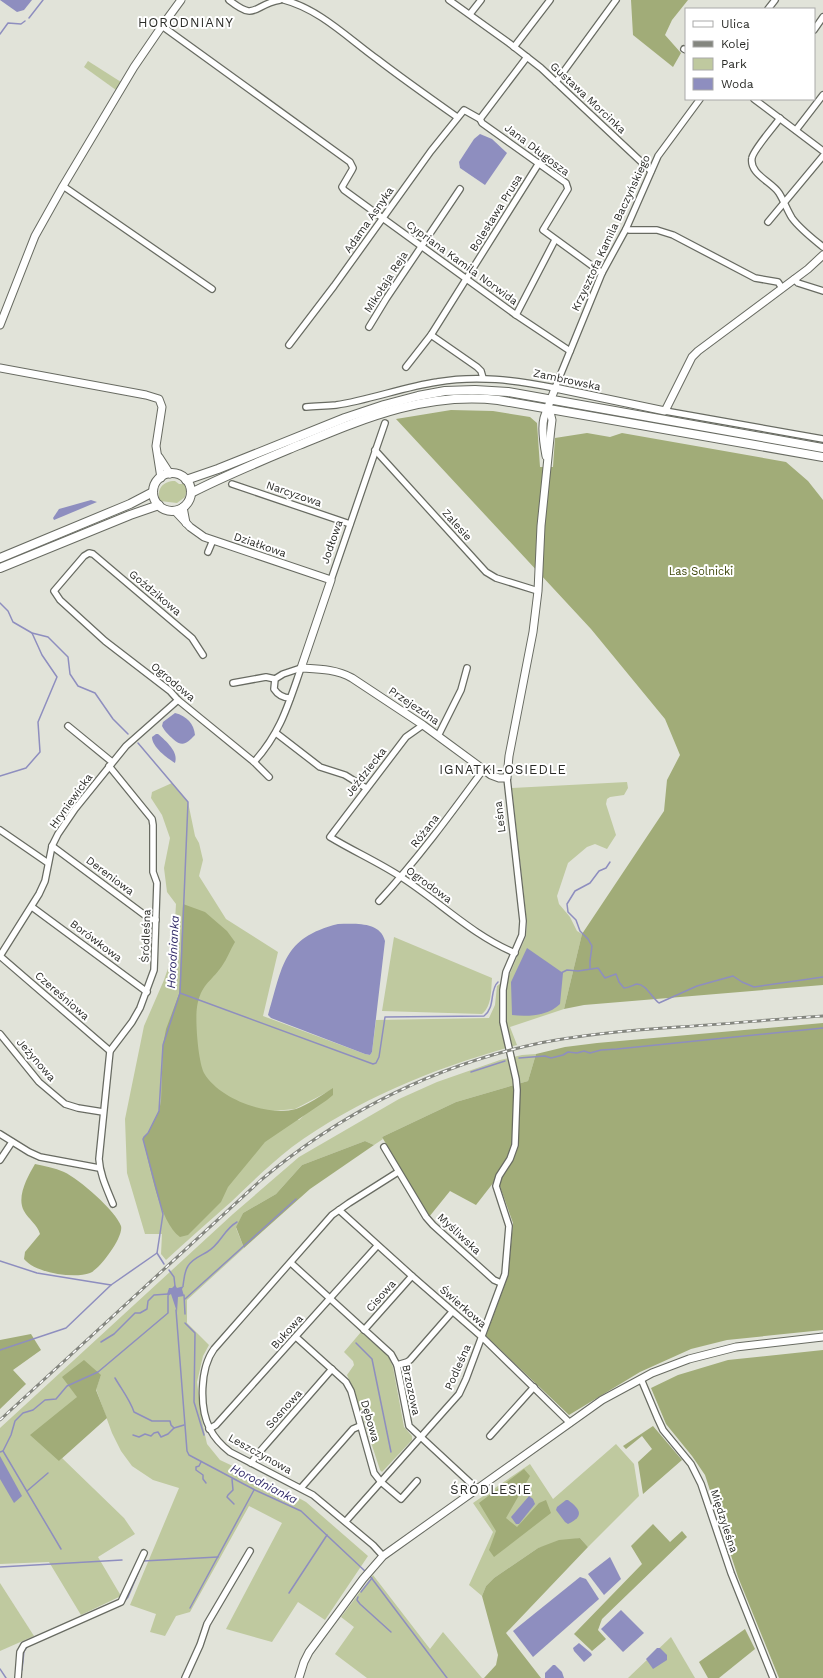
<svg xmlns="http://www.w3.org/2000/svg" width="823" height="1678" font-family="'Work Sans',sans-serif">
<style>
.green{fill:#bfc99f;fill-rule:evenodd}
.forest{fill:#a1ac78}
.water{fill:#8e8ebf}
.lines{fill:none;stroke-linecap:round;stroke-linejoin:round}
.stream{stroke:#8e8ebf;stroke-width:1.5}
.minor-casing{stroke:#686b62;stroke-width:8}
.tertiary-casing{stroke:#686b62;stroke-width:9}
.secondary-casing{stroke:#686b62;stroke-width:10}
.minor{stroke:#fff;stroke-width:5.5}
.tertiary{stroke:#fff;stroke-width:7}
.secondary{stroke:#fff;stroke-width:8}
.rail-casing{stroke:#84867f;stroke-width:3}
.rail{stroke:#fff;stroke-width:1.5;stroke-dasharray:4.5;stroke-linecap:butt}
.labels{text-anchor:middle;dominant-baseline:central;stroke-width:4;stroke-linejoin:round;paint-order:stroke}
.street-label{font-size:11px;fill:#2a2b27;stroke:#fff}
.park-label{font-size:11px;fill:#3d4609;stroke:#fff}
.water-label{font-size:12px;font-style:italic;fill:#332d6a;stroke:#fff}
.quarter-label{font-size:13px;letter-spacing:1px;fill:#2a2b27;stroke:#fff}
</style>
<rect width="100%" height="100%" fill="#e1e3d9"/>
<g class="green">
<polygon points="88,61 121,82 116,90 84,67"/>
<path d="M175,481L179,484H186L187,488L185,497L177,503L160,501C156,489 163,481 175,481Z"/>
<path d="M627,782L628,788L624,795L610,797L607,799L606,804L616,835L607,849L595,844L587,847L568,863L557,896L559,904L570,917L577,931L582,934L564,1009L510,1027L517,1045C437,1067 359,1098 292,1147C270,1164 251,1183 231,1202C209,1221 187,1241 166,1260L161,1254L162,1234H145L127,1173L125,1119L144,1026L164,980L173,954L176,904L167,892L164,868L170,838L162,815L151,798L152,792L172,783L188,802L195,836L199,843L203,860L199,876L226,919L278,952L263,1016L365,1054L370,1055L372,1052L376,1020L489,1018L495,1005L497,986L508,978L526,936L527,924L512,788ZM333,1089L299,1120L273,1111L295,1109Z"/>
<path d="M394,937L492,978C491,990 492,1006 482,1014L382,1011Z"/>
<polygon points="536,1054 528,1081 456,1102 382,1137 383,1139 374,1145 365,1141 302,1165 276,1194 243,1213 236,1228 244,1248 187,1300 187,1323 209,1345 203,1356 197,1382 202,1421 207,1444 220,1460 286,1491 306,1502 368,1556 325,1620 298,1602 272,1642 226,1629 282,1523 249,1506 190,1612 176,1616 165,1636 150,1632 156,1614 130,1605 179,1488 153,1480 132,1466 121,1451 112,1433 96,1389 101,1375 77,1397 59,1461 62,1458 124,1518 135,1534 98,1557 121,1596 81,1615 49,1562 0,1564 0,1428 233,1214 299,1157 399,1099 437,1082 500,1060 522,1055"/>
<polygon points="361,1332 388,1356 393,1367 404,1427 412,1436 412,1440 382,1472 380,1470 354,1390 347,1375 354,1365 353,1361 344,1352"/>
<polygon points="616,1444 634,1464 639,1496 588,1547 580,1538 538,1548 494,1578 486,1586 482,1596 469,1585 493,1532 473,1503 530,1464 553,1499"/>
<polygon points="373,1575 430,1649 443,1632 482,1678 367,1678 335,1654 354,1627 341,1617"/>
<polygon points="0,1583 34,1636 0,1651"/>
<polygon points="671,1637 695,1678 628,1678"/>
</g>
<g class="forest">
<polygon points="631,0 688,0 672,20 665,35 681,53 673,67 633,35"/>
<polygon points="451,410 493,411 530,417 537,423 540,467 553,467 555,438 587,433 610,437 622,433 786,462 808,481 823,500 823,985 584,1005 564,1009 582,934 664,811 667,780 680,755 665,719 591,629 396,419"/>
<path d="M183,904L205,912L227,931L235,942C230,950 227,959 222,966C210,983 201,984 197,1007C195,1020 198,1061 204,1073C219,1099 268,1117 296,1109C307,1105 322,1095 333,1088V1095L327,1100L265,1142L228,1187L221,1202L188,1235L180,1237C159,1222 150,1165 143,1139L144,1137L148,1133L159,1111L161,1101L163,1045L166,1029L179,994Z"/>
<polygon points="823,1023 823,1330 727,1340 691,1349 640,1372 569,1415 486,1336 508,1276 513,1223 497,1178 476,1205 450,1191 429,1217 382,1137 456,1102 528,1081 536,1054 565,1047 597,1043"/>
<polygon points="365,1141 374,1145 310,1189 244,1248 236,1227 243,1213 276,1194 302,1165"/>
<path d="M35,1164C44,1166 55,1168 64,1172C79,1179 116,1211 121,1226C124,1237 99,1270 90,1273C74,1279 35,1273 24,1259L25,1252L40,1234C37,1224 29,1220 24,1211C16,1197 28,1176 35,1164Z"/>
<polygon points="31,1334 41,1350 13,1370 26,1384 0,1409 0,1340"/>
<polygon points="823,1350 823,1678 779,1678 738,1577 705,1475 692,1456 666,1424 651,1388 678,1375 728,1360"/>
<polygon points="84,1360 101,1375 96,1390 107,1418 59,1461 30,1435 77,1397 62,1377"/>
<polygon points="653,1426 682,1460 643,1494 638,1462 652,1449 642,1436 626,1449 623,1446"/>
<polygon points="524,1469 530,1476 506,1518 517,1527 539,1503 546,1500 551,1513 494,1557 489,1550 496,1531 479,1503"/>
<polygon points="653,1524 670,1542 682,1531 687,1537 602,1619 598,1630 606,1639 592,1651 574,1634 642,1564 631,1546"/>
<polygon points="580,1538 588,1547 506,1633 541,1678 484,1678 496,1665 498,1655 482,1596 486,1586 494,1578 538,1548 559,1540"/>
<polygon points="745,1629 755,1649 719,1678 708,1678 699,1662"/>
</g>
<g class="water">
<polygon points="0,0 32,0 24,10 17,12"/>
<polygon points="480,134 492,139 507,153 485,185 460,168 459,162 474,139"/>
<polygon points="91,500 97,502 54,520 53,518 59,509"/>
<path d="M175,713C187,716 194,724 195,735C187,743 183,748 173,739C169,735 165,732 162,726L163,722Z"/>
<path d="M156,734H158C166,741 179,752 175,763C167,758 152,747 152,737Z"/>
<path d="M338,924C354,924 380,921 385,941L372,1052L370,1055L365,1054L271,1018L268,1015C283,966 282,938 338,924Z"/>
<path d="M527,948L563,973L560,1004C548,1016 527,1017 512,1015L511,982Z"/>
<polygon points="175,1285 177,1288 184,1286 182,1289 184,1296 178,1297 177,1312 171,1294 168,1296 167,1294 169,1288 172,1288"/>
<polygon points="0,1456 22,1496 14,1503 0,1479"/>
<polygon points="529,1496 533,1499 535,1504 519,1524 516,1524 511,1517"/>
<path d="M566,1500H568C580,1509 585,1516 568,1524L565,1522L556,1510L557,1507Z"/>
<polygon points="610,1557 621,1579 604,1595 588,1574"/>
<polygon points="580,1577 586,1579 599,1599 533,1657 513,1631"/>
<polygon points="621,1610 644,1633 623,1652 601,1629"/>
<polygon points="579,1643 591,1653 592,1655 584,1662 574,1651 573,1648"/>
<polygon points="657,1648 660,1648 667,1655 667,1660 653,1669 646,1659"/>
<polygon points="553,1665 555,1665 562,1672 564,1678 545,1678 545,1673"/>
</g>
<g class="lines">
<g class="stream">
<polyline points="29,18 43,0"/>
<polyline points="0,34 8,23 21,24 25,21"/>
<polyline points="0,603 8,611 13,622 32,633 48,637 68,657 70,674 78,686 95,693 113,719 128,734"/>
<polyline points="138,743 188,802 180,993 163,1045 159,1111 148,1133 144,1137 143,1139 163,1214 157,1253 164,1264"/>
<polyline points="0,776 26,768 40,752 38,722 57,677 42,655 32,633"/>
<polyline points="590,968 590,961 592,946 588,939 580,931 576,920 568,912 567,904 575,891 590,883 599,871 606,868 610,862"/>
<path d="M561,973L567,970L578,971L598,968L605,978L616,974L619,982L624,988C629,988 633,985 637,984C646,984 652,998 659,1003L697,986L733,976L742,982L754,987L823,977"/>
<path d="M180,993L373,1064L376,1063L379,1057L385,1017L484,1016C496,1007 489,990 498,982"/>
<polyline points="519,1058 545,1056 551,1058 563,1055 568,1052 577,1053 584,1051 590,1053 601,1050 617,1049 823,1028"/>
<polyline points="471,1072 505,1061"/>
<polyline points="0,1261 37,1273 111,1285 157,1253"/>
<polyline points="169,1270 174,1277 175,1286"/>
<path d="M183,1286C184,1280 184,1272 188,1266C192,1259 200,1256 207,1252C221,1244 223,1230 237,1222"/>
<polyline points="184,1295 185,1314"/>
<polyline points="185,1299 296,1199"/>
<polyline points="176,1310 187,1451 189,1455 255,1490 301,1511 366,1572"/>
<polyline points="185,1323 195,1333 194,1402 204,1435"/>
<polyline points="101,1342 114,1334 135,1313 140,1313 147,1309 148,1301 154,1295 168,1294"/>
<polyline points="356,1343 372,1359 391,1452"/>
<polyline points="0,1350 66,1328 111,1285"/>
<path d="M115,1378C122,1390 130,1400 134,1412L152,1421H170L171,1425L174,1428L184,1425"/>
<polyline points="133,1435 139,1437 145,1434 151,1436 154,1433 158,1432 161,1437 168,1434 174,1428"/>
<polyline points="3,1451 61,1549"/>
<polyline points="0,1452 3,1451 11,1435 15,1421 23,1413 33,1410 45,1400 56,1399 67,1386 98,1372 168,1313 168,1296"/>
<polyline points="201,1462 199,1466 196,1467 196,1470 203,1475 203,1479 206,1483"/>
<polyline points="232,1479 233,1490 228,1495 227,1497 234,1504"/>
<polyline points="27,1491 48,1473"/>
<polyline points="143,1561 218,1557"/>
<polyline points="0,1567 122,1560"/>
<polyline points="370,1576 447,1678"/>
<polyline points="361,1592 372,1578"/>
<polyline points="289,1593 327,1535"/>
<polyline points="358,1597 357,1600 360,1604 391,1632"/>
<polyline points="123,1603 128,1597 141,1566"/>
<polyline points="190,1608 254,1490"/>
<polyline points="70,1627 120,1605"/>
<polyline points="0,1669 6,1678"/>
<polyline points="22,1670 24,1651 28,1646"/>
</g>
<defs>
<g id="minor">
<path d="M229,0C257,22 252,5 280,0"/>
<path d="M284,0C319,9 348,38 377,59C403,79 430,98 457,117"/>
<polyline points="449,0 509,43 541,68 651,171"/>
<polyline points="768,9 775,0"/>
<polyline points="470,14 481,0"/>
<polyline points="162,26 350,162 353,168 352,170 342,187 344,190 516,315 570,351"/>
<polyline points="814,30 823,17"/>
<polyline points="514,47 550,0"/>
<polyline points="684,49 686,50"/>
<polyline points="556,82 616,0"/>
<polyline points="754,99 823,151"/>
<path d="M780,118C774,127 753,150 752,158C749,174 772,182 779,193C784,201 787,210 792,218C800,229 812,238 823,247"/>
<polyline points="480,119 527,57"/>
<polyline points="796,130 823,95"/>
<polyline points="63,186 212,289"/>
<polyline points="768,222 823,156"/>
<polyline points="626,229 629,230 657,230 673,235 755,278 778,282 782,288"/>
<polyline points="794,279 798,283 823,291"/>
<polyline points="516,315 555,240"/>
<polyline points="369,327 386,299 460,189"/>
<polyline points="431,335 477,367 481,371 483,378"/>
<polyline points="289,345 334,286 431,151 464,110 480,119 482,123 566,183 568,189 543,230 602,273"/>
<polyline points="406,367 431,335 539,163"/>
<path d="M306,407C316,406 326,406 336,405C370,400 403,387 437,382C477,375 515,380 555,388L602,273L626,229L658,156L700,99"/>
<polyline points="665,411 823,439"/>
<polyline points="375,450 486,572 496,578 538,591"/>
<polyline points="232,484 350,524"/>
<polyline points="208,552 213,540"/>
<polyline points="331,580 385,423"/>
<path d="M203,655L192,638L93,554L89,553L84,556L54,591L60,600L105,641L170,691L178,700L254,762C281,732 288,705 301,668"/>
<polyline points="233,683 266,677 275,679"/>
<path d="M290,698C283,698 278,695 274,689L275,679L283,674L301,668"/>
<path d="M423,725L406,737L330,837C353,851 378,862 401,877C440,902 472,935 515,953"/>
<polyline points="68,726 112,762"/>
<polyline points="276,733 320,767 345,775 366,788"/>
<polyline points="438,736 461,690 467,668"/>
<polyline points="254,762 269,777"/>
<path d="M109,766L152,819L153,825V872L157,883L154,970L140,1008L132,1022L110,1051L99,1159C100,1175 107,1189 113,1204"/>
<polyline points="0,830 48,863"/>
<polyline points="52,846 150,919 156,920"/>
<path d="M379,901C417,860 450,815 483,770"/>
<polyline points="32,907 147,992"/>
<polyline points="0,956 39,894 45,881 52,846 58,834 75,809 126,746 178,700"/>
<polyline points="0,956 110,1051"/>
<polyline points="0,1034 39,1082 65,1104 78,1108 103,1112"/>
<polyline points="0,1134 29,1152 40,1157 99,1168"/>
<polyline points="384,1147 426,1217 433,1225 494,1280 501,1283"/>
<polyline points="0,1160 12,1142"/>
<polyline points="339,1210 412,1276 482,1337 570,1423"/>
<polyline points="291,1263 391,1354 397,1365 409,1426 477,1489"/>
<polyline points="364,1330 412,1276"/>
<polyline points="296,1337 346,1382 351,1391 374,1473 381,1482 401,1499 417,1481"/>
<polyline points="397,1365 407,1362 410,1360 452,1312"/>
<polyline points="641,1379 657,1417 663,1430 691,1464 701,1484 731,1573 773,1678"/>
<polyline points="209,1429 216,1425 377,1246"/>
<polyline points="490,1436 534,1387"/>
<polyline points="251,1463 256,1456 332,1369"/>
<polyline points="301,1488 353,1429 360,1426"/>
<polyline points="346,1521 459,1394 466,1379 505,1274 509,1226 496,1186 499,1176 510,1159 515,1145 517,1090 516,1079 503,1022 503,990 506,972 522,935 523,921 507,778"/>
<path d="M383,1556L373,1545L313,1495L230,1452C221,1445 215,1439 210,1429C199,1408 200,1368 214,1349L332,1215L349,1203L398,1172"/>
<polyline points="18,1678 20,1652 24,1645 121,1602 144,1553"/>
<polyline points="185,1678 200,1645 207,1624 250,1551"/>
</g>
<g id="tertiary">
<polyline points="0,325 35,236 63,186 134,67 162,26 181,0"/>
<polyline points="0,368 146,395 159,399 162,407 156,446 161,478"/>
<path d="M546,456C544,445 541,429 544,418C547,408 552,398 555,388L665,411L692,357L698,351L808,269L823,255"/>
<polyline points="159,457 170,474"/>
<polyline points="183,507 186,523"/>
<path d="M175,511L190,527L204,537L331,580L301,668C318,669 336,669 352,678L423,725L491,775L499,778H507L509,756L533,632L538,591L541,526L551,428L552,420L549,408"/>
<polyline points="299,1678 304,1662 309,1652 363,1579 383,1556 602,1400 652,1373 689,1359 736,1347 823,1337"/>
</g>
<g id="secondary">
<circle cx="172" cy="492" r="19"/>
<polyline points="186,480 218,469 345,418 384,405 418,396 445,391 475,390 508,392 823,448"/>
<path d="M191,493C226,475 263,460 299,445C365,418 425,392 498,400L823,457"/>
<polyline points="0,558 130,504 153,492"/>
<polyline points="0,568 130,515 159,505"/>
</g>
</defs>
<use href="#minor" class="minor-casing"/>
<use href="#tertiary" class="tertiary-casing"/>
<use href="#secondary" class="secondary-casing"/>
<use href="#minor" class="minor"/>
<use href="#tertiary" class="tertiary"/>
<use href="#secondary" class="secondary"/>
<defs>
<path id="rail" d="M0,1420L261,1180C342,1112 437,1065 540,1043C586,1034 632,1030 678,1027C727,1024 775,1019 823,1016"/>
</defs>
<use href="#rail" class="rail-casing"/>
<use href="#rail" class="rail"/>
</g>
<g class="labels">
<g class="street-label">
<text transform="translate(588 98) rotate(43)">Gustawa Morcinka</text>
<text transform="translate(537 150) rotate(37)">Jana Długosza</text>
<text transform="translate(496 213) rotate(-58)">Bolesława Prusa</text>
<text transform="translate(369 220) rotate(-55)">Adama Asnyka</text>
<text transform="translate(611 233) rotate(-65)">Krzysztofa Kamila Baczyńskiego</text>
<text transform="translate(462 263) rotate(36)">Cypriana Kamila Norwida</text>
<text transform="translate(386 282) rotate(-57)">Mikołaja Reja</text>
<text transform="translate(567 380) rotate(12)">Zambrowska</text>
<text transform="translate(294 494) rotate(19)">Narcyzowa</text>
<text transform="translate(457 525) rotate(48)">Zalesie</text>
<text transform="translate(332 542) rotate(-71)">Jodłowa</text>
<text transform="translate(260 545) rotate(19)">Działkowa</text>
<text transform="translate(155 593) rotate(40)">Goździkowa</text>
<text transform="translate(173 682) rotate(40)">Ogrodowa</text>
<text transform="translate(414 706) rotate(34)">Przejezdna</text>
<text transform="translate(366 772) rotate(-52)">Jeździecka</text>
<text transform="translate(71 801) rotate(-54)">Hryniewicka</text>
<text transform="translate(500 817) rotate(-97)">Leśna</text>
<text transform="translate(425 831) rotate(-52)">Różana</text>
<text transform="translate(110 876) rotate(37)">Dereniowa</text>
<text transform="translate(429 885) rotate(36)">Ogrodowa</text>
<text transform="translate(146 936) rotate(-88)">Śródleśna</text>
<text transform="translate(96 941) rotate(37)">Borówkowa</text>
<text transform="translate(62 996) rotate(41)">Czereśniowa</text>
<text transform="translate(36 1060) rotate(49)">Jeżynowa</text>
<text transform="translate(459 1234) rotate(43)">Myśliwska</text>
<text transform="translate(381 1296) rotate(-48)">Cisowa</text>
<text transform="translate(463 1307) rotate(41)">Świerkowa</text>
<text transform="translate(287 1332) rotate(-48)">Bukowa</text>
<text transform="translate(458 1367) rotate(-66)">Podleśna</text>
<text transform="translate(411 1390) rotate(78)">Brzozowa</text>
<text transform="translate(284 1409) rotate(-48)">Sosnowa</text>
<text transform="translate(370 1421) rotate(74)">Dębowa</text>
<text transform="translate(260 1454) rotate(29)">Leszczynowa</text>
<text transform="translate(724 1521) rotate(72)">Międzyleśna</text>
</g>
<g class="park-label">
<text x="701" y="571">Las Solnicki</text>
</g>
<g class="water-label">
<text transform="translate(173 952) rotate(-87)">Horodnianka</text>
<text transform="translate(264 1484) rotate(27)">Horodnianka</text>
</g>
<g class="quarter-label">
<text x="186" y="22">HORODNIANY</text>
<text x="503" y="769">IGNATKI-OSIEDLE</text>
<text x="491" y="1489">ŚRÓDLESIE</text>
</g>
</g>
<rect x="685" y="8" width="130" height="92" fill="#ffffff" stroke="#aaaaa9"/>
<rect x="693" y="21" width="20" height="6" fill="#ffffff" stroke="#aaaaa9"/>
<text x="721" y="28" font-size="12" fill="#2a2b27">Ulica</text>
<rect x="693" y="41" width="20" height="6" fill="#84867f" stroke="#aaaaa9"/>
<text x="721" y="48" font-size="12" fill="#2a2b27">Kolej</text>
<rect x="693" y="58" width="20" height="12" fill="#bfc99f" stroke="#aaaaa9"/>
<text x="721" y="68" font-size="12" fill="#2a2b27">Park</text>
<rect x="693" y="78" width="20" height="12" fill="#8e8ebf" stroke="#aaaaa9"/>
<text x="721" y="88" font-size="12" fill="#2a2b27">Woda</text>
</svg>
